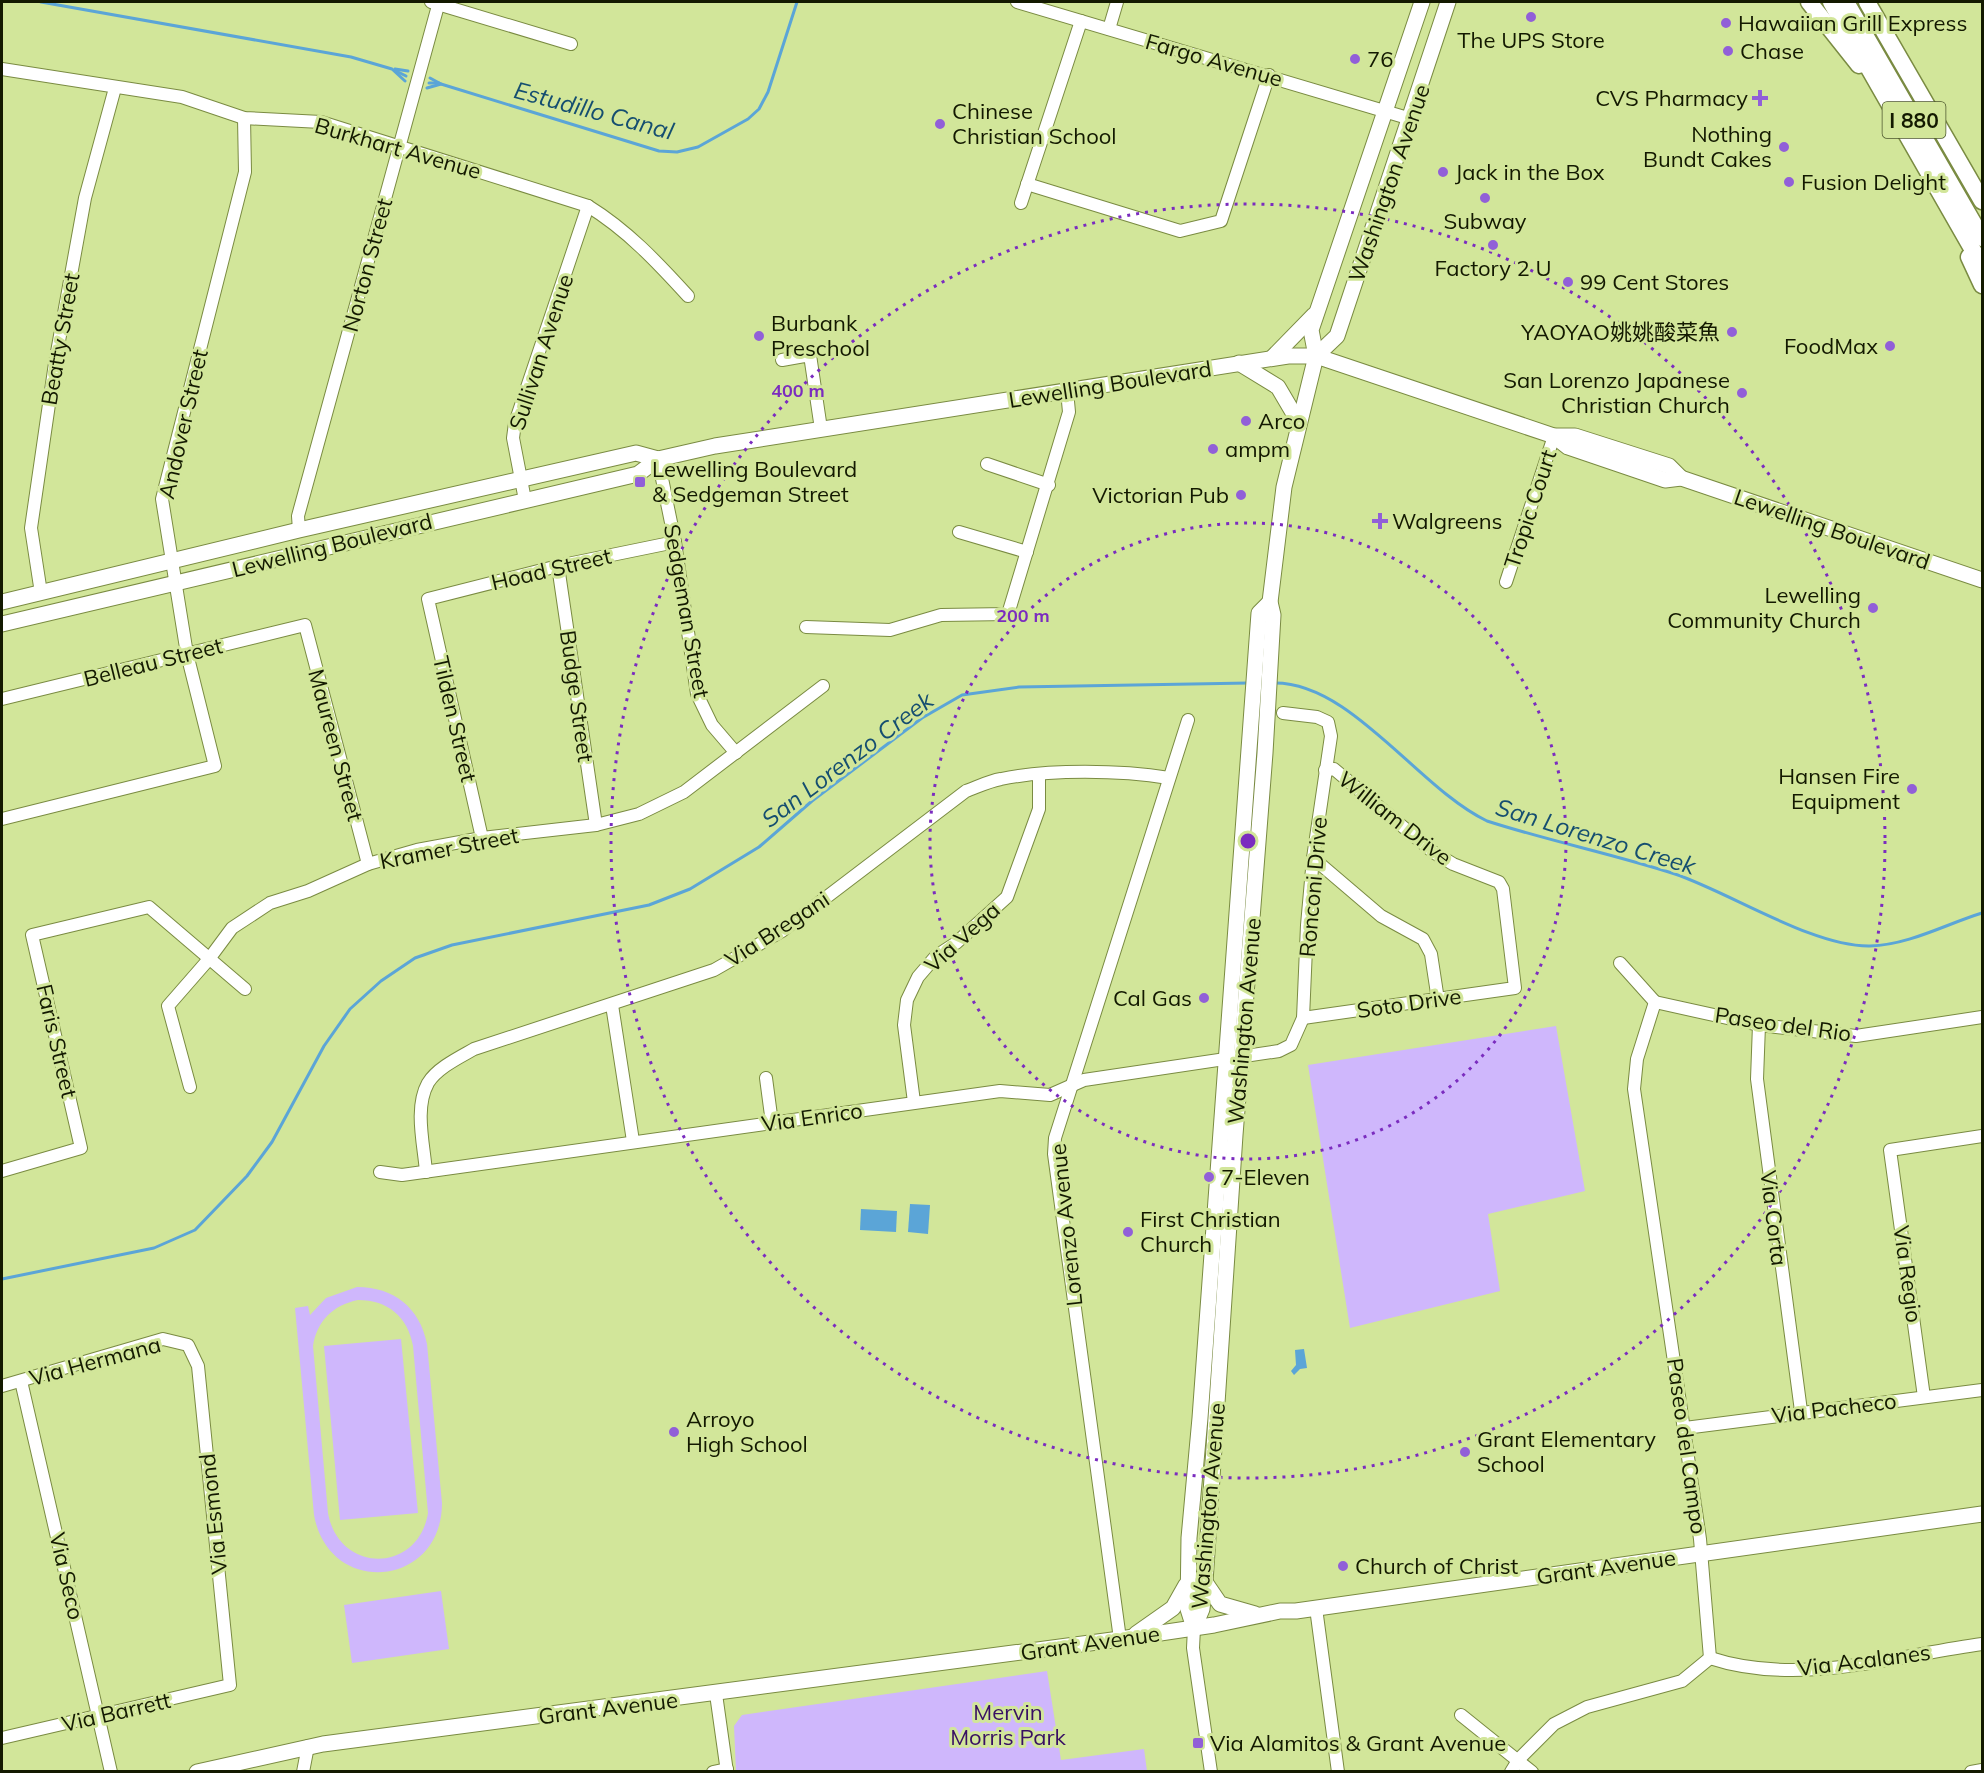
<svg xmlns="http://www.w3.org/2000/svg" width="1984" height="1773" font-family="Mulish,'Noto Sans SC',sans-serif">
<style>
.green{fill:#cfb7fc;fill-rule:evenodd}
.water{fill:#5ba5d7}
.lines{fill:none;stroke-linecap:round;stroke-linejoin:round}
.stream{stroke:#5ba5d7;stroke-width:3}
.minor-casing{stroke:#7a8b42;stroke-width:14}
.major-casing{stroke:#7a8b42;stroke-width:17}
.highway-casing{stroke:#7a8b42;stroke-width:19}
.minor{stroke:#fff;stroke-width:12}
.major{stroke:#fff;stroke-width:15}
.highway{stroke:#fff;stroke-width:16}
.ring{fill:none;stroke:#7b2cbf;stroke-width:3;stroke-dasharray:3 6}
.poi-dot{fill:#915fd8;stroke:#d2e69a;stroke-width:2}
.labels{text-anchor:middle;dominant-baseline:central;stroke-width:6;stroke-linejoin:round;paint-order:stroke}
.shield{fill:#d2e69a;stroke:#4c562e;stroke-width:1.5}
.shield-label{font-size:21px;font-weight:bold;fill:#131900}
.poi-label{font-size:22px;fill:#131900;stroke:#d2e69a;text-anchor:start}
.street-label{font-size:22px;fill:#131900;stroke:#d2e69a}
.park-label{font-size:22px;fill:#380f63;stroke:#d2e69a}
.water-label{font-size:24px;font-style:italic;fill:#154e70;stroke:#d2e69a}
.centre{fill:#7b2cbf;stroke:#d2e69a;stroke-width:3}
.ring-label{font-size:18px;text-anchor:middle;font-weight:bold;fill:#7b2cbf;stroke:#d2e69a;stroke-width:6;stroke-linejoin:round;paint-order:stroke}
</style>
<rect width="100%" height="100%" fill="#d2e69a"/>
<g class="green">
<polygon points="1556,1026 1585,1191 1488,1214 1500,1291 1350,1328 1308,1065"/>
<path d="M357,1287C394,1287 420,1308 427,1344L442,1503C442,1588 329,1598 314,1515L295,1308L308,1306L310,1315L326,1298ZM358,1300C388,1300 408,1317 413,1346L428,1513C418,1574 339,1574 328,1513L313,1346C317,1321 333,1305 358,1300Z"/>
<polygon points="401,1339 418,1513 340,1520 324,1346"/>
<polygon points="441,1591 449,1649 352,1663 344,1605"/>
<polygon points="1047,1671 1061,1760 1144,1749 1147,1771 736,1771 734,1726 742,1715"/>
</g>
<g class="water">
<polygon points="910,1204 930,1205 928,1234 908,1232"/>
<polygon points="861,1209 897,1211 896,1232 860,1230"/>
<polygon points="1304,1349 1307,1368 1300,1369 1294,1375 1291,1371 1296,1365 1295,1350"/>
</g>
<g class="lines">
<g class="stream">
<polyline points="41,2 351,57 392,69 405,81"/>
<polyline points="395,69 408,71"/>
<polyline points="396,71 406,76"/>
<polyline points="430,78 441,84"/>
<polyline points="429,83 439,83"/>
<polyline points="427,88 441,84 659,151 677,152 698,147 748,119 759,109 768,92 797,2"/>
<path d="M1274,683C1351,682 1418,788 1487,821C1549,841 1613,854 1675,874C1731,893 1813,947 1870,946C1909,945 1946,924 1982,913"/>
<polyline points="2,1279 154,1248 195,1230 247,1176 272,1142 324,1046 350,1009 381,981 415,958 452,945 649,905 690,889 759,847 812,801 922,718 962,695 1019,687 1249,683"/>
</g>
<defs>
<g id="minor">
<polyline points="431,2 571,44"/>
<polyline points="1017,2 1411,119"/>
<polyline points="1109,29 1117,2"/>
<path d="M2,69L182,97L244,118L321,122L588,206C627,230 657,262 688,296"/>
<polyline points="1027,184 1180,231 1221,221 1269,75"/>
<polyline points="1021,203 1081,21"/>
<polyline points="782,360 810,355 821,429"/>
<polyline points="658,459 675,542 697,694 712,725 736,753"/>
<polyline points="987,464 1049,485"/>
<polyline points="525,500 513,438 515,423 588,206"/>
<polyline points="299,530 298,516 439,2"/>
<polyline points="959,532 1027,552"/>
<polyline points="558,566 596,825"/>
<polyline points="1506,582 1554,436"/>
<polyline points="41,593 31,528 55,363 85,198 115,88"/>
<polyline points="806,627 890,630 941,615 1008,614 1069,412 1067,391"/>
<polyline points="2,699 305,625 368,864"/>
<polyline points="2,819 215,766 187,654 162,499 245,172 244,118"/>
<polyline points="482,838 428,599 558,566 675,542"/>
<polyline points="1313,858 1381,916 1423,939 1431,954 1438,1000"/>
<polyline points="1620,963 1655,1002"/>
<polyline points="1655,1002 1637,1059 1634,1089 1700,1539 1710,1658"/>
<polyline points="1655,1002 1759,1025 1856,1036 1982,1017"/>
<polyline points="612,1005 633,1141"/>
<polyline points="1303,1018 1515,988 1503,889 1499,882 1453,864 1433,852 1334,769 1325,770"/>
<polyline points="1759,1025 1757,1079 1801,1411"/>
<polyline points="766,1078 772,1123"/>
<polyline points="190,1087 168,1006 209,959 232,928 270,903 308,891 368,864 417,850 482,838 596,825 639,814 684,792 823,686"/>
<polyline points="914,1102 904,1025 907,1000 918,977 936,956 956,943 1007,897 1039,809 1039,774"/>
<polyline points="2,1171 81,1148 32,935 149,907 245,989"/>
<polyline points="380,1172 402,1175 1000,1091 1050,1095 1084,1080 1279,1051 1291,1045 1303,1018 1307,925 1313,858 1331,736 1328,722 1317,717 1283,713"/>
<path d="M426,1172C424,1145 414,1108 428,1083C437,1068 460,1057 474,1049L714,970L782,931L966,791C977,787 989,781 1001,779C1049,769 1121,770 1169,778"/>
<polyline points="21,1381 111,1772"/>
<polyline points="2,1386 163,1339 188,1345 198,1366 230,1685 2,1738"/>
<polyline points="1924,1397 1890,1150 1982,1136"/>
<polyline points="1685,1428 1982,1390"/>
<polyline points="1316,1608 1338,1772"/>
<polyline points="1194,1628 1193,1648 1211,1772"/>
<polyline points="1120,1639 1054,1154 1055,1138 1188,720"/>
<path d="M1710,1658C1798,1687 1894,1656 1982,1644"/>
<polyline points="716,1694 727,1772"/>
<polyline points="1461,1715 1532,1772"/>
<polyline points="303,1772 308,1746"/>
<polyline points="713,1772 727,1769"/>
<polyline points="1511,1772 1519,1759 1554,1724 1587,1707 1682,1681 1710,1658"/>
<polyline points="1971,1772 1982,1770"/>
</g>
<g id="major">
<polyline points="1316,356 1337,336 1448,2"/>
<polyline points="1272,358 1314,315"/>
<polyline points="1239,363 1278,387 1298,421"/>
<polyline points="1554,436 1568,447 1665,480 1681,478 1982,580"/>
<polyline points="2,602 299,530 636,453 658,459 715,446 1288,356 1316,356 1554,436 1575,436 1669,466 1681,478"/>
<polyline points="2,624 638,474 658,459"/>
<polyline points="1205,1582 1220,1604 1255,1614"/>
<polyline points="1194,1628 1202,1609 1205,1582 1235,1135 1265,753 1273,615 1270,602 1284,487 1316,356 1311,330 1422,2"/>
<polyline points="1194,1628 1188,1609 1189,1538 1200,1418 1259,613 1270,602"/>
<polyline points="1136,1634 1173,1608 1186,1585"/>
<polyline points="197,1772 323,1744 1120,1639 1214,1625 1280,1611 1296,1611 1982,1514"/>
</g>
<g id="highway">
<polyline points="1809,2 1859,65"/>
<polyline points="1831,2 1982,266"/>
<polyline points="1846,2 1982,238"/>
<polyline points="1867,2 1982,201"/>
<polyline points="1969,257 1982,285"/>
</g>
</defs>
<use href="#minor" class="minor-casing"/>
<use href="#major" class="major-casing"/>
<use href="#highway" class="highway-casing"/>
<use href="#minor" class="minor"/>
<use href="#major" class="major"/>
<use href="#highway" class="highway"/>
</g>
<g class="ring">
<circle cx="1248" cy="841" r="318"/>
<circle cx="1248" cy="841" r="637"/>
</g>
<g class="poi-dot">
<circle cx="1531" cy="17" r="6"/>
<circle cx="1726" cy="23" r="6"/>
<circle cx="1728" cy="51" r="6"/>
<circle cx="1355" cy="59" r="6"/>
<path d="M1757 89h6v6h6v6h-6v6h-6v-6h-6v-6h6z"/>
<circle cx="940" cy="124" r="6"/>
<circle cx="1784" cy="147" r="6"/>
<circle cx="1443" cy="172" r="6"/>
<circle cx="1789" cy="182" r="6"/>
<circle cx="1485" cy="198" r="6"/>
<circle cx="1493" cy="245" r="6"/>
<circle cx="1568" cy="282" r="6"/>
<circle cx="1732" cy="332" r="6"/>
<circle cx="759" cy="336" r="6"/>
<circle cx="1890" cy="346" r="6"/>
<circle cx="1742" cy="393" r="6"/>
<circle cx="1246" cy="421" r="6"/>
<circle cx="1213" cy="449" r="6"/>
<rect x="634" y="476" width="12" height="12" rx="3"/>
<circle cx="1241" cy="495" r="6"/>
<path d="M1377 512h6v6h6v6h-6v6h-6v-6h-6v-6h6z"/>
<circle cx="1873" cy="608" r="6"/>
<circle cx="1912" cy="789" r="6"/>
<circle cx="1204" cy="998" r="6"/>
<circle cx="1209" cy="1177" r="6"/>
<circle cx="1128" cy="1232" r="6"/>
<circle cx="674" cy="1432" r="6"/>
<circle cx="1465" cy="1452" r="6"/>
<circle cx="1343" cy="1566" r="6"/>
<rect x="1192" y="1737" width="12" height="12" rx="3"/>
</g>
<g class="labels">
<rect class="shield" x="1882.5" y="102" width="63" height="36" rx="4.5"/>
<g class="shield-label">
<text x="1914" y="120">I 880</text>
</g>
<g class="poi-label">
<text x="1738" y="23">Hawaiian Grill Express</text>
<text x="1531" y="40" text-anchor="middle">The UPS Store</text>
<text x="1740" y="51">Chase</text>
<text x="1367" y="59">76</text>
<text x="1748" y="98" text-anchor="end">CVS Pharmacy</text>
<text x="952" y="111">Chinese<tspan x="952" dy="25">Christian School</tspan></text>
<text x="1772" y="134" text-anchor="end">Nothing<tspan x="1772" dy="25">Bundt Cakes</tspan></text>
<text x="1455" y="172">Jack in the Box</text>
<text x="1801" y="182">Fusion Delight</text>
<text x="1485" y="221" text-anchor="middle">Subway</text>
<text x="1493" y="268" text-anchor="middle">Factory 2 U</text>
<text x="1580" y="282">99 Cent Stores</text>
<text x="771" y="323">Burbank<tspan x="771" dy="25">Preschool</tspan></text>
<text x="1720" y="332" text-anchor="end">YAOYAO姚姚酸菜魚</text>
<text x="1878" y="346" text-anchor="end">FoodMax</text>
<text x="1730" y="380" text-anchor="end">San Lorenzo Japanese<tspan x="1730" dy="25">Christian Church</tspan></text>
<text x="1258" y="421">Arco</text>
<text x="1225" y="449">ampm</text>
<text x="652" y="469">Lewelling Boulevard<tspan x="652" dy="25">&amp; Sedgeman Street</tspan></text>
<text x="1229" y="495" text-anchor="end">Victorian Pub</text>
<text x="1392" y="521">Walgreens</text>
<text x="1861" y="595" text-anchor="end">Lewelling<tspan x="1861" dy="25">Community Church</tspan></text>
<text x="1900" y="776" text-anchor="end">Hansen Fire<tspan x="1900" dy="25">Equipment</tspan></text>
<text x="1192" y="998" text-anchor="end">Cal Gas</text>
<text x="1221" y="1177">7-Eleven</text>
<text x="1140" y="1219">First Christian<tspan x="1140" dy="25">Church</tspan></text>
<text x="686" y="1419">Arroyo<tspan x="686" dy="25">High School</tspan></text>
<text x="1477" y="1439">Grant Elementary<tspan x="1477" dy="25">School</tspan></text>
<text x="1355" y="1566">Church of Christ</text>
<text x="1210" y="1743">Via Alamitos &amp; Grant Avenue</text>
</g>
<g class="street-label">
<text transform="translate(1214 60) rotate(16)">Fargo Avenue</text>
<text transform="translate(398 148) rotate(16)">Burkhart Avenue</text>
<text transform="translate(1389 183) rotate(-71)">Washington Avenue</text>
<text transform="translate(367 265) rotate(-75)">Norton Street</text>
<text transform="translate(60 339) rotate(-80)">Beatty Street</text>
<text transform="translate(541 352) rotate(-72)">Sullivan Avenue</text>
<text transform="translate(1110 384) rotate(-9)">Lewelling Boulevard</text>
<text transform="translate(183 424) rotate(-77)">Andover Street</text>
<text transform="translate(1530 509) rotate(-72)">Tropic Court</text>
<text transform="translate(1832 529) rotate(19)">Lewelling Boulevard</text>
<text transform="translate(332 545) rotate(-14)">Lewelling Boulevard</text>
<text transform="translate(551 569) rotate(-13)">Hoad Street</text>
<text transform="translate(687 611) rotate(80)">Sedgeman Street</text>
<text transform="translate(153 662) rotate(-14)">Belleau Street</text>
<text transform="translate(577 696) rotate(82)">Budge Street</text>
<text transform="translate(455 719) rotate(77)">Tilden Street</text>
<text transform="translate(336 745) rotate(75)">Maureen Street</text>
<text transform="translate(1395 818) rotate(38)">William Drive</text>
<text transform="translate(449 848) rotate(-11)">Kramer Street</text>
<text transform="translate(1313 887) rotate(-85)">Ronconi Drive</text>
<text transform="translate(777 929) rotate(-33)">Via Bregani</text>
<text transform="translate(962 937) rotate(-42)">Via Vega</text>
<text transform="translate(1409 1003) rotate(-8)">Soto Drive</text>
<text transform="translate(1244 1021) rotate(-85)">Washington Avenue</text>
<text transform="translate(1783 1024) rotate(8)">Paseo del Rio</text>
<text transform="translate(57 1041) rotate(77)">Faris Street</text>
<text transform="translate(812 1117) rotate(-8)">Via Enrico</text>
<text transform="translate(1774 1218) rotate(83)">Via Corta</text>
<text transform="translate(1066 1225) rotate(-96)">Lorenzo Avenue</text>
<text transform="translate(1908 1274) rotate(82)">Via Regio</text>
<text transform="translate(95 1361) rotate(-15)">Via Hermana</text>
<text transform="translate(1834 1408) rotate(-7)">Via Pacheco</text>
<text transform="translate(1687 1446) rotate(82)">Paseo del Campo</text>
<text transform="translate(1208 1506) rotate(-85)">Washington Avenue</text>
<text transform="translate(213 1514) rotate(-96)">Via Esmond</text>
<text transform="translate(1606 1567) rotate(-8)">Grant Avenue</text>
<text transform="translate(67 1576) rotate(77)">Via Seco</text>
<text transform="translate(1090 1643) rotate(-8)">Grant Avenue</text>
<text transform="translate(1864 1660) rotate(-7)">Via Acalanes</text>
<text transform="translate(608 1708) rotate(-7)">Grant Avenue</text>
<text transform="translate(116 1712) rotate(-13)">Via Barrett</text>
</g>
<g class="park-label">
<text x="1008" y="1712">Mervin<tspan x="1008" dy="25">Morris Park</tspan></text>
</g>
<g class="water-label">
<text transform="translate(594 110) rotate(15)">Estudillo Canal</text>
<text transform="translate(847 759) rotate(-37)">San Lorenzo Creek</text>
<text transform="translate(1596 836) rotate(17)">San Lorenzo Creek</text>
</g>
</g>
<circle cx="1248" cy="841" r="9" class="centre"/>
<g class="ring-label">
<text x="798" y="397">400 m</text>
<text x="1023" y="622">200 m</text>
</g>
<rect width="1984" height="1773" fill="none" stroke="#131900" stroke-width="6"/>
</svg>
